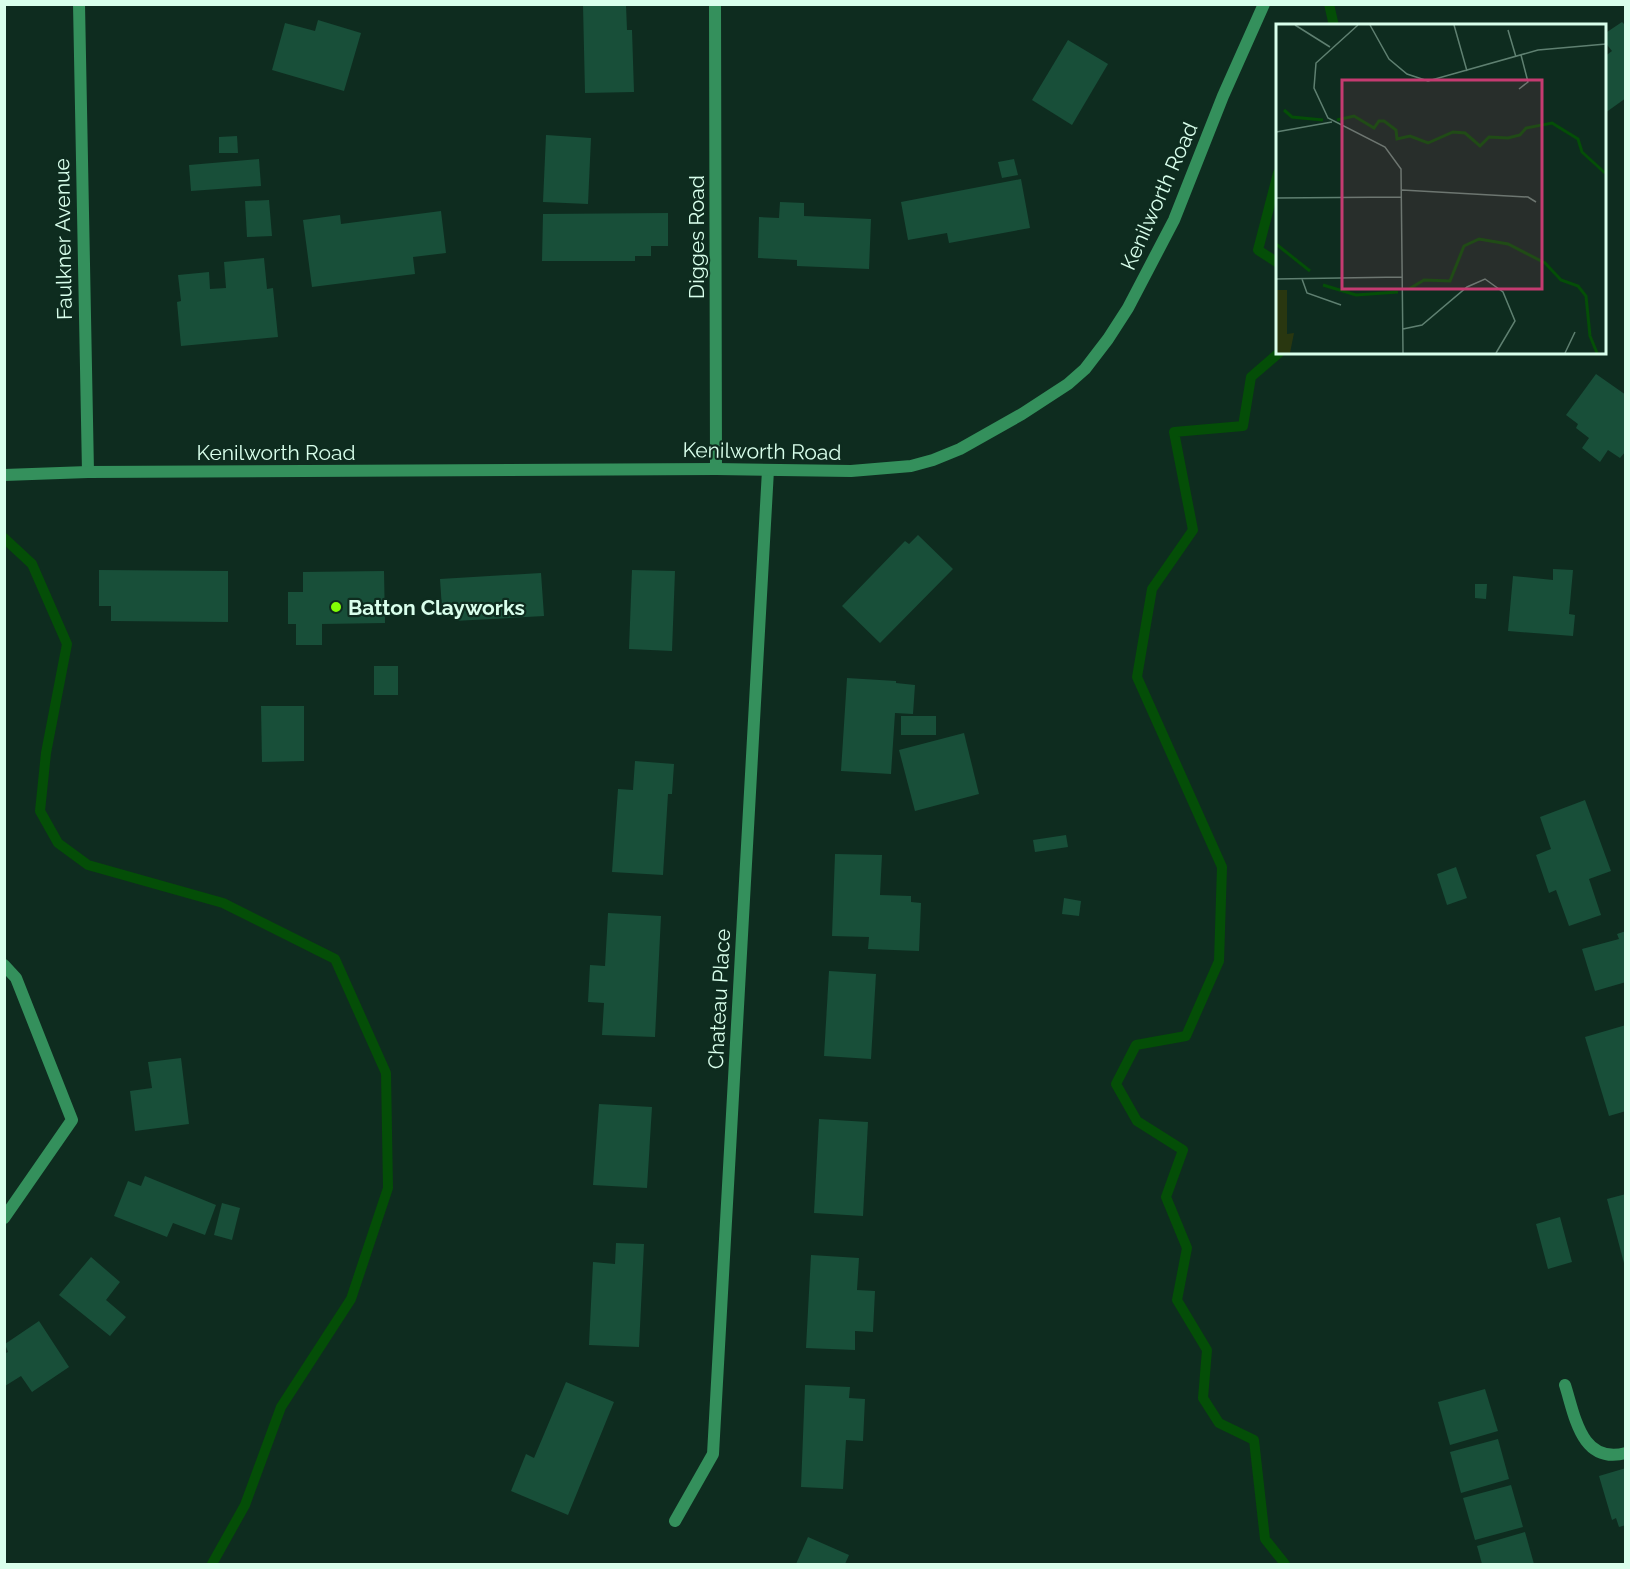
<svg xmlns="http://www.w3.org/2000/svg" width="1630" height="1569" font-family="Raleway,sans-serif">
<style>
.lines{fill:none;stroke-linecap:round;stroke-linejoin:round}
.stream{stroke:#044e07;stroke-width:10}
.building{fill:#184f39}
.service{stroke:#34905c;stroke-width:12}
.minor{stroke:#34905c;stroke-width:12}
.tertiary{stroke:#34905c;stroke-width:12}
.poi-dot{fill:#83ff05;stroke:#0e2c1f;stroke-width:2}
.labels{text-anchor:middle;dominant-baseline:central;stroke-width:4.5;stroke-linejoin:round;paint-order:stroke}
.street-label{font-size:21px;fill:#d9ffec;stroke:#0e2c1f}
.poi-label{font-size:21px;font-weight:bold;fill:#d9ffec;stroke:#0e2c1f;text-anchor:start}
.inset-river{fill:none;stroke:#044e07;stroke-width:3}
.inset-road{fill:none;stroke:#5f8071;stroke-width:1.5}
.view{fill:#c53b71;fill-opacity:0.15;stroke:#c53b71;stroke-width:3}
.inset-edge{fill:none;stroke:#d9ffec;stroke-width:3}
</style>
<rect width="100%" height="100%" fill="#0e2c1f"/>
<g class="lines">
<g class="stream">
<polyline points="1329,4 1334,26"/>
<polyline points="1278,173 1258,250 1278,263"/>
<polyline points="1280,352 1251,377 1243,426 1174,432 1193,530 1152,589 1137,677 1222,867 1219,961 1186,1036 1136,1045 1116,1084 1137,1121 1183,1150 1166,1197 1187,1248 1177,1300 1207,1350 1203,1398 1219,1423 1254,1440 1265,1539 1285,1564"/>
<polyline points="4,538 32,564 67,644 46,753 40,811 58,843 88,865 223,903 335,959 386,1073 388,1188 351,1299 281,1407 245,1505 212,1564"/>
</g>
</g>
<g class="building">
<polygon points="583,5 626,5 627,30 632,30 634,92 585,93"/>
<polygon points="318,20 361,33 344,91 272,70 285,23 315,31"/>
<polygon points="1622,22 1626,26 1626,98 1605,113 1604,57 1612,51 1604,41 1604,34"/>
<polygon points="1068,40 1108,64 1072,125 1032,100"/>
<polygon points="546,135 591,138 588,204 543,202"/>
<polygon points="237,136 238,153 219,153 219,137"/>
<polygon points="259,159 261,186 191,191 189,165"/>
<polygon points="1014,159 1018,175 1002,178 998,162"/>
<polygon points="1021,179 1030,228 949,243 947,233 908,240 901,202"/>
<polygon points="269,200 272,236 247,237 245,201"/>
<polygon points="780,202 804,203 804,216 871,219 869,269 797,266 797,260 758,258 759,217 779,218"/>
<polygon points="441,211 446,253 413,257 415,274 312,287 303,220 340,215 341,224"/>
<polygon points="668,213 668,246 651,246 651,256 635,256 635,261 542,261 543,214"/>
<polygon points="264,258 267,289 273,288 278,337 181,346 177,302 181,301 178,275 209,272 210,289 226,288 224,262"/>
<polygon points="1596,374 1626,395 1626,451 1620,458 1608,450 1600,462 1582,448 1589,438 1576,428 1578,424 1566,415"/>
<polygon points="918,535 953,569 880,643 842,606 905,541 909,544"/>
<polygon points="1553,569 1573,570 1569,614 1575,615 1573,636 1508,631 1513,576 1553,580"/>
<polygon points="99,570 228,571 228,622 111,621 111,606 99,606"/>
<polygon points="632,570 675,571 672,651 629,649"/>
<polygon points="384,571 385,623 322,624 322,645 296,645 296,624 288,624 288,592 303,592 303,572"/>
<polygon points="541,573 544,616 454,621 454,608 442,609 440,579"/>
<polygon points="1475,584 1487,584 1486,599 1475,598"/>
<rect x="374" y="666" width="24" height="29"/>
<polygon points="847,678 896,681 896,683 915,685 913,714 895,713 891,774 841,771"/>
<polygon points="261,706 304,706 304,761 262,762"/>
<rect x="901" y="716" width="35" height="19"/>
<polygon points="964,733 979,794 915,811 899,750"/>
<polygon points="635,761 674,764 672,794 668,794 663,875 612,872 618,789 633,790"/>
<polygon points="1585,800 1611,871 1589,879 1601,915 1569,926 1556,890 1549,893 1536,855 1551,849 1540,817"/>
<polygon points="1066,835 1068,847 1035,852 1033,840"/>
<polygon points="835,854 882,855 880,895 911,896 911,902 921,903 919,951 868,949 869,937 832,936"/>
<polygon points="1456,867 1467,898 1447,905 1437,874"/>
<polygon points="1064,898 1081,901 1079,916 1062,914"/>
<polygon points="608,913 661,916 655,1037 602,1035 604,1003 588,1002 590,965 605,966"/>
<polygon points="1626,931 1626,982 1595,991 1582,949 1619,939 1617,934"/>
<polygon points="829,971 876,974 871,1059 824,1056"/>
<polygon points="1626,1025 1626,1111 1609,1116 1585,1037"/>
<polygon points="181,1058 189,1124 135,1131 130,1091 152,1088 148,1062"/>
<polygon points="599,1104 652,1107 647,1188 593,1185"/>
<polygon points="819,1119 868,1122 863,1216 814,1213"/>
<polygon points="145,1176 216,1205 205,1235 173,1223 167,1237 114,1216 128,1181 141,1186"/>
<polygon points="1626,1194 1626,1267 1625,1267 1607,1199"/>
<polygon points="222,1203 240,1208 232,1240 214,1235"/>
<polygon points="1560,1217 1572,1262 1548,1269 1536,1224"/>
<polygon points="616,1243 644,1244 639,1347 589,1345 593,1262 615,1264"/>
<polygon points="811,1255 859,1258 857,1290 875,1291 873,1332 855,1331 855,1350 806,1348"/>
<polygon points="91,1257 120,1282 106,1300 126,1317 110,1336 59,1295"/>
<polygon points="39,1321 69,1367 32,1392 21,1376 5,1386 4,1354 8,1352 5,1344"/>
<polygon points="566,1382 614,1402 568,1515 511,1491 526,1454 534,1458"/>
<polygon points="805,1385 850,1387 849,1398 865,1399 863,1441 846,1440 843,1489 801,1487"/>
<polygon points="1485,1389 1498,1431 1450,1445 1438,1402"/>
<polygon points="1498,1439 1509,1479 1461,1493 1450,1452"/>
<polygon points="1626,1468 1626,1525 1619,1527 1616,1518 1612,1520 1599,1476"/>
<polygon points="1511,1485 1523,1527 1475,1540 1463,1498"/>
<polygon points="1525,1532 1534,1564 1482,1564 1477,1546"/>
<polygon points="808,1537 849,1555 845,1564 796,1564"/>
</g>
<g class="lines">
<path class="service" d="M1565,1385C1575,1416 1581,1465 1626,1453"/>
<g class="minor">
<polyline points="79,4 88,472"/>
<polyline points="715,4 716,469"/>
<polyline points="4,965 16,978 72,1120 4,1218"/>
<polyline points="675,1521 713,1454 768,470"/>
</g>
<polyline class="tertiary" points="4,475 88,472 716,469 851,471 911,466 933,460 960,449 1022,414 1068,384 1085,369 1108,339 1128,308 1174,220 1223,96 1264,4"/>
</g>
<circle class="poi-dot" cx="336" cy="607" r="6"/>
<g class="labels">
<g class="street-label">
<text transform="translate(1159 196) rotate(-66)">Kenilworth Road</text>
<text transform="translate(696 237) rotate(-90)">Digges Road</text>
<text transform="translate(63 239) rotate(-91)">Faulkner Avenue</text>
<text transform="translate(762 451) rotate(1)">Kenilworth Road</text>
<text x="276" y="452">Kenilworth Road</text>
<text transform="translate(719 999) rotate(-87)">Chateau Place</text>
</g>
<g class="poi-label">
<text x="348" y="607">Batton Clayworks</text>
</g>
</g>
<g transform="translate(1276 24)">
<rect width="330" height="330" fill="#0e2c1f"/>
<path d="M0,266H11V310L18,309L14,329H0Z" fill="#293710"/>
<path class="inset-river" d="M8,86L16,93L47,96M61,96L78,92L98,104L103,97H108L120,106L121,115L134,112L152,119L177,108L189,109L204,122L213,113L232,114L244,111L250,104L276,99L302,115L306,128L329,149M0,220L34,247M47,261L80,271L122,268M133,265L148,256L174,257L188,222L203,215L232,220L269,239L285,256L302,262L310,272L314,312L321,329"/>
<path class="inset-road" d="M19,1L54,23M82,1L40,39L38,64L52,94L109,123L125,145L127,329M94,1L113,35L131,50L152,57L262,26L330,20M178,1L191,47M232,6L240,33M243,65L252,58L245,31M0,108L56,98M126,166L252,173L260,178M0,174L126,173M0,255L126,253M26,255L31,269L65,281M127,305L146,301L191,263L209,255L227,268L239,297L220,329M289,329L299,308"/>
<path class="view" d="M66,56H266V265H66Z"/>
<rect width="330" height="330" class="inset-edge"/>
</g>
<rect width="1630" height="1569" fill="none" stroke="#d9ffec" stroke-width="12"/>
</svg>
